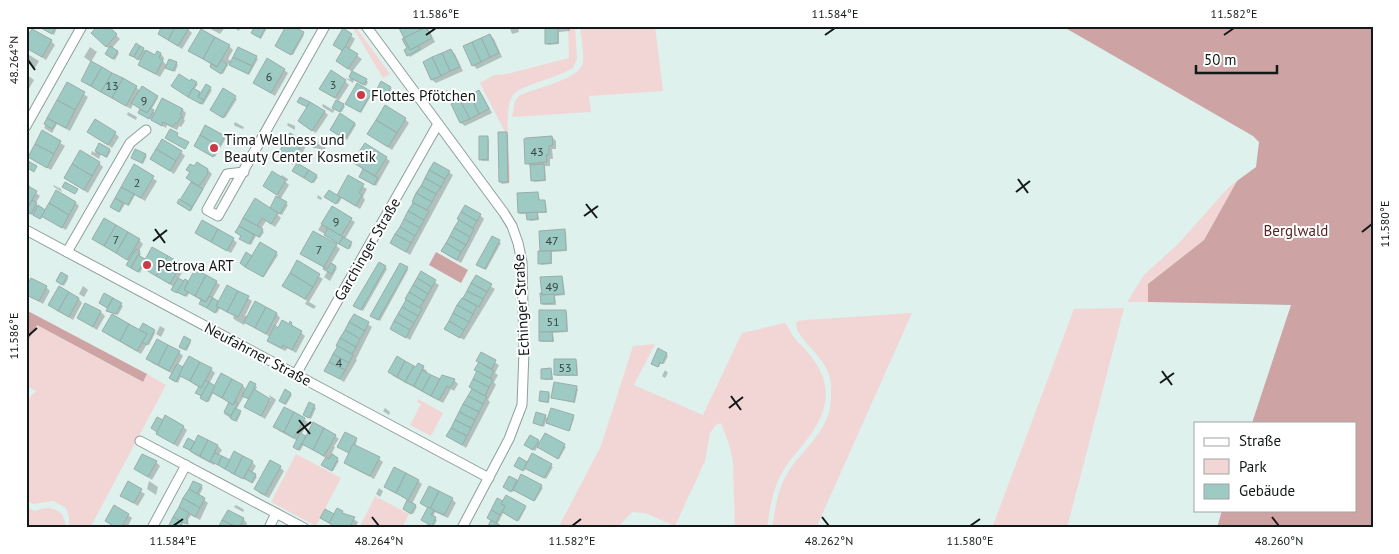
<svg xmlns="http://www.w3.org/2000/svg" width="1399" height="554" font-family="'PT Sans',sans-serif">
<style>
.green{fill:#f2d6d6}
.forest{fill:#cda4a3}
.shadow{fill:#0003}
.building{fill:#9dcac2;stroke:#9badaa}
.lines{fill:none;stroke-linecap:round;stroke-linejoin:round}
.street-casing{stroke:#8ea09c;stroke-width:11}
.street{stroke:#fff;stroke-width:9}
.ticks{fill:none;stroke:#131918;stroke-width:2}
.poi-dot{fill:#ca3a49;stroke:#fff;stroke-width:2}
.labels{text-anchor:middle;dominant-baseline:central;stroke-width:4;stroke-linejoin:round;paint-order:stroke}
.number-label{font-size:12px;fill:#364542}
.poi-label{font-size:15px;fill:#131918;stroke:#fff;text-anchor:start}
.park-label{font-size:15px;fill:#572224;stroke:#fff}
.street-label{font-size:15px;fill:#131918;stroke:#fff}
.neatline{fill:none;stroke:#131918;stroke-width:2}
.ticks-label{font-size:12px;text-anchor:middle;fill:#131918}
</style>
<rect width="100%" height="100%" fill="#dff1ed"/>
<g class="green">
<polygon points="352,26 355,26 390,74 383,78"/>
<path d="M568,26H575L577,59L573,68C558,77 541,80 526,87C520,89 513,93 511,99C504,113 510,163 510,181L508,184L507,132H505L480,83L494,75L507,74L569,58Z"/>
<path d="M580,26H655L663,91L589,96L591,112L512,117L515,101L519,96C533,88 581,80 583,62C584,51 581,37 580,26Z"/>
<polygon points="1237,181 1204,240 1148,284 1148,302 1127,302 1144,275 1178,244 1229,187"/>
<polygon points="1124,308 1067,528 992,528 1074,309"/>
<path d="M912,313L816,528H772C775,511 777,491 786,476C798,453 822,438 829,412C831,405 831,396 831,389C833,358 795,341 796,323L798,321L805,320Z"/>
<path d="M785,323C789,327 790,331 793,336C796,340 800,344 803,347C834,380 832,408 805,442C798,452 788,461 782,473C772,490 770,509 767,528H735L733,462L729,444L721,423L716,425L710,433L705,461L675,526L645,513L632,512L617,528H558L601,446L633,346L655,344L634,385L703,415L742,333Z"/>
<polygon points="37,325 142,382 147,374 166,385 90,528 69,528 69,517 66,508 53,501 33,504 26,500 26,401 36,391 26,386 26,344"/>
<polygon points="418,399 443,413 431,436 410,425 421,404 417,402"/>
<polygon points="296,454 341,478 316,526 271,502"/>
<polygon points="375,496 409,514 402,528 359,528"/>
<path d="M26,507L35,511C46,507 52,506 62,514L66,525L64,528H26Z"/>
</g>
<g class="forest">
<polygon points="1062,26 1373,26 1373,528 1217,528 1222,510 1355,510 1355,423 1252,423 1291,305 1148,302 1148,284 1204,240 1237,181 1256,167 1259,142 1253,136"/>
<polygon points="436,252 468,270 461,283 429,265"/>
<polygon points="26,310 147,374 143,382 37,325 26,344"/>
</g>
<g class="shadow">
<polygon points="44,26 56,26 57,28 54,35 44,30"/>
<polygon points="107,26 120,39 112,48 119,53 115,60 108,56 109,49 93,33"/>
<polygon points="205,26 226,26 220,34"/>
<polygon points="231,26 241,26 239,31"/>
<polygon points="256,26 268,26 261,39 252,33"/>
<polygon points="395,26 427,26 435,42 410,57 405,50 410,47 399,27 396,28"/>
<polygon points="460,26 469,26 463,29"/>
<polygon points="509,26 518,26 519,32 512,34"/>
<polygon points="546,26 569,26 570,31 559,32 559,44 548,45 547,43"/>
<polygon points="188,29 192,33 182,49 159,34"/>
<polygon points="343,30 355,39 349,50 362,59 352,72 337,61 343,52 335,45"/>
<polygon points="303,33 304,35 293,55 279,47"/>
<polygon points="490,35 494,39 502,57 477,69 473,65"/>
<polygon points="51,41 55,45 46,60 26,47"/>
<polygon points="136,45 155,56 157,53 161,54 164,58 163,61 167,66 170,60 176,63 178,65 175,72 166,67 160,77 143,68 140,65 141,61 132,56"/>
<polygon points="229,46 233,50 228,59 232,62 256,57 258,59 249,75 229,63 223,74 213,68 212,65 190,50"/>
<polygon points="90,47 97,52 91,62 84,57"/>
<polygon points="451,50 455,54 463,71 436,83 432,80"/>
<polygon points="26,53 39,61 35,68 26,62"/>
<polygon points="284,70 288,73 275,96 254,83"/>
<polygon points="353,73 366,80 368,82 366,86 354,80 353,83 345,78 350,79"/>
<polygon points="26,74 34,80 26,94"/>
<polygon points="82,80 136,87 140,91 158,98 151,110 156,114 183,110 186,113 184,119 185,121 181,127 179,126 177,130 167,125 166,128 141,114 139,113 141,109 133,104 131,109 86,84"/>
<polygon points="345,81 349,85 338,102 345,106 342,112 335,109 333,113 324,108 322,106 323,104 333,110 338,100 325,92"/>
<polygon points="190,83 198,84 194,90 201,94 206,86 212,90 203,105 174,88"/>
<polygon points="67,84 88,97 70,131 57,124 52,133 44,128"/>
<polygon points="390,88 392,89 386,99 378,94"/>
<polygon points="224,90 237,99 225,118 213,111"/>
<polygon points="447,90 450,95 443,98 440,94"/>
<polygon points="479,92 483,96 492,113 465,126 461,123 453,105"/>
<polygon points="371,93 372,94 361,113 348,105"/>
<polygon points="308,107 325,112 328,115 316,133 303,125"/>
<polygon points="128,112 137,117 136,120 127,115"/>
<polygon points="405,119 409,123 392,150 369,134"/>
<polygon points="235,122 242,126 244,127 243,129 235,126 234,124"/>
<polygon points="288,123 295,126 295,130 288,126 287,125"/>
<polygon points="355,124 356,125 347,140 333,132"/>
<polygon points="43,132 65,146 51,170 29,157"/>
<polygon points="89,132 115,133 119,137 112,148"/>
<polygon points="507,133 508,134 509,183 502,184 500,182"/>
<polygon points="290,135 306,146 297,164 318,177 314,183 295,172 297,165 294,163 293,165 283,157"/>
<polygon points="224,137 226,138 215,157 197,147"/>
<polygon points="307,137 324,147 326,148 324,152 305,142"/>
<polygon points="552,137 556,141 556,149 552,149 553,159 550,159 550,166 545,166 546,181 534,182 531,167 527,163"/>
<polygon points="487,138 489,139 489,161 482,161 480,159"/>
<polygon points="100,144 111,151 107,158 101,154 99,159 91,154 92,151 95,153"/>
<polygon points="181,152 185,156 174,174 151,159"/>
<polygon points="145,155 147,156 143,164 134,159"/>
<polygon points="386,158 390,161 376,186 362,178 364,170 354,162"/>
<polygon points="99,163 103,167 88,193 65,178"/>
<polygon points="435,163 453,175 410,255 392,243"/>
<polygon points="134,166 157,181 145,201 135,195 129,206 125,204 120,212 112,207"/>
<polygon points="188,170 208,170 212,174 191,211 180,205 193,182 188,178 191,173"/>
<polygon points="282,175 288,179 288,181 283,179 289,185 280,200 288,205 282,215 275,212 281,218 275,227 266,221 261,229 264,232 260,238 256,236 251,245 242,240 242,236 237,232 255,200 270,209 278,196 265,186 280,178"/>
<polygon points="348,177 367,189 363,197 365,200 360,209 342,198 338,204 328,198 337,196"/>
<polygon points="26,182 30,186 29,188 40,196 35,204 45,211 76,203 79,206 66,230 43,216 41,219 26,212"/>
<polygon points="53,185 61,189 62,192 54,187"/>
<polygon points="538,193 540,201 546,203 547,213 538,213 539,220 530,221 528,214 521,214 519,213"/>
<polygon points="318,195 322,198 321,200 317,198"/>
<polygon points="332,207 355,222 345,239 352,245 350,249 318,230"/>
<polygon points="480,215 484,219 461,263 447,255 443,251 460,220"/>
<polygon points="564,231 566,232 567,251 552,252 552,264 541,265 540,263 542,252 540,232"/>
<polygon points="196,233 233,239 237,243 231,253 200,236"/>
<polygon points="493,238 501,243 486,270 480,266"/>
<polygon points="94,239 139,240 143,244 139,251 141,254 139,257 146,261 175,262 176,260 182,263 184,265 181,269 176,267 182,273 178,279 184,283 216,282 220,285 212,299 219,303 227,286 248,298 252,301 245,316 248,316 256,303 277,314 280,318 275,327 279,329 289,325 290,323 305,336 296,353 288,348 285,351 272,344 268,341 270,337 246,322 244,325 235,320 233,318 234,316 220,308 217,313 202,305 202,301 189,293 187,297 174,291 174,287 143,267 140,273 129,267 130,262"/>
<polygon points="336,245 340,249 331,264 337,268 330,281 324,277 309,302 316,306 314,309 305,304 307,301 284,285 298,262 323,279 328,270 302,254"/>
<polygon points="276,253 278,255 264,277 243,265 252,257"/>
<polygon points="385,267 387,269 363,311 357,307"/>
<polygon points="407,268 408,270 380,321 374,317"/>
<polygon points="421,273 439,285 410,340 392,328"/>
<polygon points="67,277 68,279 64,286 57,281"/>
<polygon points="476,277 495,289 464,340 446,328"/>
<polygon points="562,277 563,279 565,295 555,296 556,305 544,305 542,304 541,279"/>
<polygon points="83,286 88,290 84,297 79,294"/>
<polygon points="46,287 50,291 43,304 26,294"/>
<polygon points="104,295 123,306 118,315 109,312 107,310 109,308 102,304"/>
<polygon points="79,299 82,303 73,320 49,305"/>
<polygon points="86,304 101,312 105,316 97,330 79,318"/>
<polygon points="540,311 565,311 567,312 568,332 553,333 554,342 542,342 540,340"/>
<polygon points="354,315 372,327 356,359 357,360 344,382 326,370"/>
<polygon points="160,326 165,329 161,337 155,333 149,345 147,344 141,354 108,335 104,331 154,331 156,334"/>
<polygon points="190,341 191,342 187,351 182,348"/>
<polygon points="179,352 183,356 178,365 184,368 211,369 215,373 209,384 215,387 221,375 243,386 247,390 251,383 257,387 255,391 271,401 269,395 274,398 276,400 265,419 246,407 250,399 244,396 236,410 241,413 237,422 224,414 230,403 213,393 209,402 197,393 200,388 181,376 178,383 172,380 173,374 152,363 148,359"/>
<polygon points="481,354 499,365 495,373 498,375 494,382 496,385 488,400 490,402 466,448 448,436 473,389 471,387 478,372"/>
<polygon points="666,354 668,356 664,364 661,363 659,367 654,365"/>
<polygon points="576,360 577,362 578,376 557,376 555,374"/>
<polygon points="419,365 427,371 426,374 440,381 454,380 458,384 454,391 451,389 443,403 393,376 390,372 417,369"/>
<polygon points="551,370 552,371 553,380 544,380 543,378"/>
<polygon points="665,370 668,373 665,378 662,376"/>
<polygon points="576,388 578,389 575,403 553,398"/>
<polygon points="549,393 550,395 549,403 541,402 540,400"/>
<polygon points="290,394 292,395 286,405 280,401"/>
<polygon points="310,404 316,408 311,419 306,416"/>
<polygon points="284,408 304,419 308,423 301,435 304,437 301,443 303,444 313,424 335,436 339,439 334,446 335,447 332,453 334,455 333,456 339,461 333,471 323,465 326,458 304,444 300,451 296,449 294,447 298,441 279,431 275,427"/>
<polygon points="385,408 390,412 389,415 383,411"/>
<polygon points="545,416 548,419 573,416 574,418 570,431 549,424 546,421 544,427 534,423"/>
<polygon points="183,427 187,430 178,447 157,433"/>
<polygon points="546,435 566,447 559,459 538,446 535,451 527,446 538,441 541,443"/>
<polygon points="199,436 218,446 222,450 218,456 230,462 252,462 256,466 252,473 257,477 253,483 230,473 231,470 215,462 214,465 195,455 186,448 195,444"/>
<polygon points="356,439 357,441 355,446 379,459 383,462 374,479 349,466 345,462"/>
<polygon points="532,455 553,467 546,479 526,468 524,471 517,467 519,459 528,464"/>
<polygon points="156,462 160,466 152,480 136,469"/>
<polygon points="280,467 284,471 269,498 259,493 256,489"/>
<polygon points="509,478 518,482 541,486 543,488 535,501 514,490 513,492 506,489"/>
<polygon points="149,481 158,487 156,495 147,489"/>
<polygon points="418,481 422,484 412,504 417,507 413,514 404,509 409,500 389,490 385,486"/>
<polygon points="128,483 145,494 138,506 121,496"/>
<polygon points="201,486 203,488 199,496 208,503 200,520 191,515 187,521 189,523 188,525 184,522 181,528 168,528 180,507"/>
<polygon points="379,488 383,491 380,497 376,494"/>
<polygon points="452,499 456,503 448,518 435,512 433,517 437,520 433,528 427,528 429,509 422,503"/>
<polygon points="498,500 526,508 519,521 503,513 497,525 488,528"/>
<polygon points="236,505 243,509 244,510 243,512 234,507"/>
<polygon points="228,511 243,519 247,523 245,528 220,528"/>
<polygon points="342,512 358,522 355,528 335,528 329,523 334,515"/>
<polygon points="128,515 132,518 127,528 116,528 107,521"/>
</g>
<g class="building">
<polygon points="43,26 56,26 52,34 41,28"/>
<polygon points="98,26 108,26 117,34 106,47 91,33"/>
<polygon points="162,26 176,26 168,40 158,34"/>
<polygon points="176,26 185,26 189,28 178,46 168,40"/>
<polygon points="255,26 266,27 260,38 251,33"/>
<polygon points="286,26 292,26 304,32 291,55 275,46"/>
<polygon points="398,26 426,26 426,27 404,38"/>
<polygon points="545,26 558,26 558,43 545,44"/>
<polygon points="426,27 432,38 410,50 404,38"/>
<polygon points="343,28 352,34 343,51 333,45"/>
<polygon points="32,29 52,40 42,57 26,48 26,39"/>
<polygon points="201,29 215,37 203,59 188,51"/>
<polygon points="490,34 499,53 490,57 481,38"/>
<polygon points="215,37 230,45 217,67 203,59"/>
<polygon points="404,38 410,50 418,46 420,49 407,56 404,50 407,48 402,39"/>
<polygon points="481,38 490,57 481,62 472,42"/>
<polygon points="472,42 481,62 472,66 463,46"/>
<polygon points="136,43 140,46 134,57 129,55"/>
<polygon points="110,46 118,51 113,59 105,54"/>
<polygon points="140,46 144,48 138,60 134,57"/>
<polygon points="345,46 358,54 348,69 336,61"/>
<polygon points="238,47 257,56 252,66 233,57"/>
<polygon points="451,49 460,67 450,71 442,53"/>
<polygon points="146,50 155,55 157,51 161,53 159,58 163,60 156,74 138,65"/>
<polygon points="442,53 450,71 441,76 432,57"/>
<polygon points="233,57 252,66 248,74 229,65"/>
<polygon points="432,57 441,76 431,80 423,62"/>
<polygon points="267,58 285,69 271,93 253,83"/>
<polygon points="169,59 177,62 173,71 165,68"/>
<polygon points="221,60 227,64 221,74 210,67 211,64 217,67"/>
<polygon points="91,61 102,67 91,86 81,81"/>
<polygon points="102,67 112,73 101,92 91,86"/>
<polygon points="331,70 346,80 335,98 319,89"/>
<polygon points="352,71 367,79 364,85 349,77"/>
<polygon points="112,73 123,78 112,98 101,92"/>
<polygon points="179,74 190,81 191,79 197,82 188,97 171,86"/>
<polygon points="123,78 137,86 126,106 112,98"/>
<polygon points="381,81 391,87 385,98 375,93"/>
<polygon points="67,82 85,92 75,110 57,100"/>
<polygon points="357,83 372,92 360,112 345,104"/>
<polygon points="206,84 211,87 204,100 198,97"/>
<polygon points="142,86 158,96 147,113 131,103"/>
<polygon points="193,88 200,92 198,97 204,100 201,104 188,97"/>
<polygon points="223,88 236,96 223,118 210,110"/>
<polygon points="479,90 489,109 479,114 470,95"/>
<polygon points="470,95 479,114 470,119 460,100"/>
<polygon points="300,97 310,102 307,107 297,102"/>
<polygon points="162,98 183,109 180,114 183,118 180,118 177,124 175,123 173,127 163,122 162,126 151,120"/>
<polygon points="57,100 75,110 66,128 47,118"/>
<polygon points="336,100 344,104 340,112 332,108"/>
<polygon points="460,100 470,119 460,123 451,104"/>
<polygon points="310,102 325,111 312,131 298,121"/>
<polygon points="385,105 406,118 397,133 376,120"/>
<polygon points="150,108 154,110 149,119 138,113 140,109 147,113"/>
<polygon points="340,113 355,123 345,139 330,130"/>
<polygon points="47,118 56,123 52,129 44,124"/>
<polygon points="95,119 116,132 108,145 87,132"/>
<polygon points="376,120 397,133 388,147 367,134"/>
<polygon points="205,125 225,136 219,146 200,135"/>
<polygon points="170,129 178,133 177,136 189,142 185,149 165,138"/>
<polygon points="42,130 61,141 54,154 35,144"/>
<polygon points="498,132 507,132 508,182 499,182"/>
<polygon points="290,133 303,141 292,162 290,160 289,162 278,154"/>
<polygon points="200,135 219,146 213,157 194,146"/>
<polygon points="306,136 318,142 315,148 303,141"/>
<polygon points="479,136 488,136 488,159 479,160"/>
<polygon points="552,136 553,145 549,146 549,155 546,155 547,162 525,164 524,139 526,138"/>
<polygon points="162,139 182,151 176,161 156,149"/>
<polygon points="99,143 110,149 106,157 95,151"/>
<polygon points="365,143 387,157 375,176 352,162"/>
<polygon points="35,144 54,154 47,168 28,157"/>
<polygon points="135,149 146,154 142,163 131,158"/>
<polygon points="156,149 176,161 170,171 150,159"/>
<polygon points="80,150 100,162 92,176 72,164"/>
<polygon points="26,160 37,166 34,172 26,167"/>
<polygon points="197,162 208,169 207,175 199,186 186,178 190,172 186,170 190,164 194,166"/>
<polygon points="434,162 450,171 445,179 429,170"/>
<polygon points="297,163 309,170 304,178 292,171"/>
<polygon points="72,164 92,176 84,190 64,178"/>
<polygon points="134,164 154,176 141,198 121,187"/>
<polygon points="544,164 545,180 531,181 530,165"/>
<polygon points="363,169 378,178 374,185 359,177"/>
<polygon points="309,170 317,175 312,183 304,178"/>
<polygon points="429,170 445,179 441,187 425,178"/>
<polygon points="272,171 286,180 277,195 263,186"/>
<polygon points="348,175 364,184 359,193 362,195 356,206 337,195"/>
<polygon points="425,178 441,187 436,194 421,186"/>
<polygon points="65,182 78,189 75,194 62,187"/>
<polygon points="191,182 203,189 192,207 180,200"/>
<polygon points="26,185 37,191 26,211"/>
<polygon points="421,186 436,194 432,202 416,193"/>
<polygon points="121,187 134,194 128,205 115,198"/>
<polygon points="56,190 76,202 69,215 49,203"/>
<polygon points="329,190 340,197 336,204 324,197"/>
<polygon points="538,192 539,200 545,200 546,212 518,213 517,193"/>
<polygon points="416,193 432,202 427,210 412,202"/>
<polygon points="276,196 287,202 280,214 270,208"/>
<polygon points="115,198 123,203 119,212 110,207"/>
<polygon points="255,198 278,213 271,224 262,218 257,226 243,218"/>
<polygon points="179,199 192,207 190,211 177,203"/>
<polygon points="32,200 37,203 31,214 26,211"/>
<polygon points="49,203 69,215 62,228 41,216"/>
<polygon points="413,203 429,211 424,220 408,211"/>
<polygon points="38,205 45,210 40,219 33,215"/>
<polygon points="465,205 481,214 477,221 461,212"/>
<polygon points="332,206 352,218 341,236 321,224"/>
<polygon points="408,211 424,220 420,228 404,219"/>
<polygon points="461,212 477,221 473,228 457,219"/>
<polygon points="537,212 538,219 527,220 526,213"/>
<polygon points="104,218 116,225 104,246 92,239"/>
<polygon points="243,218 263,229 259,237 239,226"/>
<polygon points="404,219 420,228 415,236 400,227"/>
<polygon points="202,220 218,229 211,242 195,233"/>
<polygon points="459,220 474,229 470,237 454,228"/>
<polygon points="116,225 128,232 116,253 104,246"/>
<polygon points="239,226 254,235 249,244 239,239 241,236 235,232"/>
<polygon points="400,227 415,236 411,243 395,234"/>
<polygon points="328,228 343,237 339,244 324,235"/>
<polygon points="454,228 470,237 466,245 450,236"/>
<polygon points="218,229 234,238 227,251 211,242"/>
<polygon points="565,229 566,250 540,251 539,231"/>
<polygon points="313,231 337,244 324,267 300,254"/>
<polygon points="128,232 140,239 127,260 116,253"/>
<polygon points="395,234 411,243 406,252 390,243"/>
<polygon points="450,236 466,245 461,252 446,243"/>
<polygon points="492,236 500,240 485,269 476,265"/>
<polygon points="343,237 352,242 348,249 339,244"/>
<polygon points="260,242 277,252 263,277 245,267"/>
<polygon points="446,243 461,252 457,260 441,251"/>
<polygon points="152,247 168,256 156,276 141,267"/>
<polygon points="136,249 140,251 131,268 126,265"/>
<polygon points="538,251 551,251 551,263 538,264"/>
<polygon points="246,252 252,256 245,267 240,263"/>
<polygon points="138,255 145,259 138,272 131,268"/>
<polygon points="168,256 175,260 172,264 179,268 170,284 156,276"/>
<polygon points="297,260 320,274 313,287 290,273"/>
<polygon points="379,262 386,266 361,310 353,306"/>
<polygon points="331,263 336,266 332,274 323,269 324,267 327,269"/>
<polygon points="400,263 408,267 378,320 370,316"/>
<polygon points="195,269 206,275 195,296 184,290"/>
<polygon points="421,271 436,280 432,287 417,278"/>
<polygon points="61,272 68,276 62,285 56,281"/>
<polygon points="290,273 313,287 305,299 282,286"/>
<polygon points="206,275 217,281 206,302 195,296"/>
<polygon points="476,275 492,284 487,292 471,283"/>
<polygon points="562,276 564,294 542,295 540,277"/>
<polygon points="31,278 47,286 39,301 26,295 26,286"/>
<polygon points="178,278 184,281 177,293 171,290"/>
<polygon points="417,278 432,287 428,294 413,285"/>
<polygon points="185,279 188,281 184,290 188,292 185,296 177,292"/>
<polygon points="471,283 487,292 483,299 467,291"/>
<polygon points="227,285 238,291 227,312 216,306"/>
<polygon points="413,285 428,294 424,301 409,292"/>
<polygon points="59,286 69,292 58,311 48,305"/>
<polygon points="238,291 249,296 238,317 227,312"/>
<polygon points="467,291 483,299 479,307 463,298"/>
<polygon points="69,292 79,298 69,317 58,311"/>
<polygon points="409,292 424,301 420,308 405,299"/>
<polygon points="104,293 113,298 107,308 99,303"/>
<polygon points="540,293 542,293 542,295 554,294 555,303 541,304"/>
<polygon points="209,296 213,298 207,308 199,304 201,300 206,302"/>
<polygon points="113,298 122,303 116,314 106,311"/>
<polygon points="213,298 218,301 216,306 218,307 215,313 207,308"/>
<polygon points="462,298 477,306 473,314 457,305"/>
<polygon points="406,300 422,309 418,316 402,307"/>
<polygon points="255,301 266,307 255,328 244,322"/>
<polygon points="85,303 101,311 93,327 77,318"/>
<polygon points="457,305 473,314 469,322 453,313"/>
<polygon points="266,307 277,313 266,334 255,328"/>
<polygon points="402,307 418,316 414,323 398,314"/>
<polygon points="539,310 566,310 567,331 539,332"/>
<polygon points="453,313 469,322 464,330 449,321"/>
<polygon points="112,314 129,324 120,341 102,331"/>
<polygon points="354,314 369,322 365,331 349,322"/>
<polygon points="398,314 414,323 410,330 394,321"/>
<polygon points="282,320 289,324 290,321 292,323 291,325 302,331 292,350 283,345 281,348 267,341 275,325 278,328"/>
<polygon points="394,321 410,330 406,338 390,329"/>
<polygon points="449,321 464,330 460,338 444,329"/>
<polygon points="349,322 365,331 360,339 345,330"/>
<polygon points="143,323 155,330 147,345 142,342 147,334 139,330"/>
<polygon points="129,324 147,334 137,351 120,341"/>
<polygon points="345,330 360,339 356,347 340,338"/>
<polygon points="539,332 552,332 553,341 539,341"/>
<polygon points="184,336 191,340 185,350 179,347"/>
<polygon points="340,338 356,347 352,354 336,346"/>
<polygon points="157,339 168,345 158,365 146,359"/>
<polygon points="168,345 180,351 169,371 158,365"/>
<polygon points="338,346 353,355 349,363 333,354"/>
<polygon points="658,348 667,353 662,364 660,362 658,367 651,364"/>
<polygon points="481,352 496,360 492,369 476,361"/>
<polygon points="333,354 349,363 345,370 329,362"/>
<polygon points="189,356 200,362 190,381 178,375"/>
<polygon points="397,356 405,361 397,377 388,372"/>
<polygon points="554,359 576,359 577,375 554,375"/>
<polygon points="405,361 414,366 405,382 397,377"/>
<polygon points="200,362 212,368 201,388 190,381"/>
<polygon points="329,362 345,370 340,379 324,371"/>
<polygon points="479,362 494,371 490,378 474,370"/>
<polygon points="418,363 424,366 414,386 405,382 414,366 416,367"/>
<polygon points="177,364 183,367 176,382 169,378"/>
<polygon points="551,368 552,379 541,379 541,369"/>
<polygon points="422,370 431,375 422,391 414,386"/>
<polygon points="477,371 493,380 489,387 473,379"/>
<polygon points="221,373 232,379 222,398 211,392"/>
<polygon points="431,375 440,379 431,396 422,391"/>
<polygon points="442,375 455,379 450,388 447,386 439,400 431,396"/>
<polygon points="232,379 243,385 233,405 222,398"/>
<polygon points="473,379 489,387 485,396 469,387"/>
<polygon points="205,380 209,382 202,396 195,393 199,387 201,388"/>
<polygon points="250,381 256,384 249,399 242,396"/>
<polygon points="209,382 215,386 207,402 200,398"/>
<polygon points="554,382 577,386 574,402 551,398"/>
<polygon points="254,389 270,399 261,416 244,407"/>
<polygon points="285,389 291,393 285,404 279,401"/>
<polygon points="472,389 487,397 483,404 468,396"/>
<polygon points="540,391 549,392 548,402 539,401"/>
<polygon points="468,396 483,404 479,412 463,404"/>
<polygon points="229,402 233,405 235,402 238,403 231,416 224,412"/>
<polygon points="309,402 315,405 309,418 303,415"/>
<polygon points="463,404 479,412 475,420 459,412"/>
<polygon points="284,407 294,412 284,432 273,427"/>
<polygon points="235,408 241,411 235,421 230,418"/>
<polygon points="551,408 574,415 569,431 546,423"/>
<polygon points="294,412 305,418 294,438 284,432"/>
<polygon points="459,412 475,420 471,428 455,420"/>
<polygon points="536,412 546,415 542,426 533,423"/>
<polygon points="165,415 184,426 174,444 156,434"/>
<polygon points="157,417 163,420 157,432 151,428"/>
<polygon points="455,420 471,428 467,436 451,428"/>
<polygon points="313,422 324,428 313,450 302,444"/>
<polygon points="324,428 336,435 324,456 313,450"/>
<polygon points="451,428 467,436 462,445 446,436"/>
<polygon points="345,432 357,438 349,453 337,447"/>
<polygon points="300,433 306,436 298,450 293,447"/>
<polygon points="545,433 565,444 558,459 537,447"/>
<polygon points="198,435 208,440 200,456 190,451"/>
<polygon points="530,435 539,440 533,450 524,445"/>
<polygon points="188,438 195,442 190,450 183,447"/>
<polygon points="208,440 218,445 210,462 200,456"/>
<polygon points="353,444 380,457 370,476 344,463"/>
<polygon points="234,451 243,456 234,474 225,469"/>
<polygon points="215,453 222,456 218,465 210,461"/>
<polygon points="532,453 552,464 544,478 524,468"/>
<polygon points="142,454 157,461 148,477 134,469"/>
<polygon points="332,454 338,458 332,471 321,465 326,457 329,459"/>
<polygon points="222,456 230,460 225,469 218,465"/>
<polygon points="243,456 253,461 243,479 234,474"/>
<polygon points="519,457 527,462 523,471 514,466"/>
<polygon points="270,460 281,466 265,495 254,489"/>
<polygon points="394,467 406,473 396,493 384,487"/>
<polygon points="248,470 256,474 252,483 244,478"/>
<polygon points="406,473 419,480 408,500 396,493"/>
<polygon points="521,474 542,485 534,501 513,490"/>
<polygon points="509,476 517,480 511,492 503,487"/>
<polygon points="128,481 142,489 134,503 120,496"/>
<polygon points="193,481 202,485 197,494 189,489"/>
<polygon points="429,486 439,491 430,509 420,503"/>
<polygon points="189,489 205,498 200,508 183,498"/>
<polygon points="439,491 453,498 444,515 430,509"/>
<polygon points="506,495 526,506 517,521 502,512 505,506 501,504"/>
<polygon points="183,498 200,508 195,517 179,507"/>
<polygon points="497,498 503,501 501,504 505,506 500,515 491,510"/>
<polygon points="407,500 416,505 411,514 403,509"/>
<polygon points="114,505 129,514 121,528 117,528 105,521"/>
<polygon points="179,507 189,513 186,519 188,520 186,524 173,517"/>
<polygon points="428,507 434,510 431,515 436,517 432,526 421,520"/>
<polygon points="337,508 343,511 342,513 355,517 349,528 337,528 329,523"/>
<polygon points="325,509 334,514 329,523 320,518"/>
<polygon points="228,510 244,518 239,528 222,520"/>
<polygon points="491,510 500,515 496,523 487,518"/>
<polygon points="173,517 182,522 179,528 173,528 169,525"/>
<polygon points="222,520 238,528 218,528"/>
<polygon points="491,520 496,523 505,528 487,528"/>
</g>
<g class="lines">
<defs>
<g id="street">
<polyline points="366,26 504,213 512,226 518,243 522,262 524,351 522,405 509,439 462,528"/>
<polyline points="26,126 82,26"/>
<polyline points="244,172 227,174 207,210 218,216 325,26"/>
<polyline points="26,230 489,478"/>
<polyline points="67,252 130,143 146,130"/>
<polyline points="296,374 438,124"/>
<polyline points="140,441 304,528"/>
<polyline points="152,528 186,465"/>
<polyline points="269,528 276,513"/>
</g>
</defs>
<use href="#street" class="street-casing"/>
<use href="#street" class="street"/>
</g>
<path class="ticks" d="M426,35L436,28M825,35L835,28M1224,35L1234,28M28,60L35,70M1018,179L1028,193M1016,192L1030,181M586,204L597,218M584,216L598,206M155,229L165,243M1362,232L1372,224M153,241L167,230M28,336L37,328M1162,371L1172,385M1160,383L1174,373M731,396L741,410M729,408L743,397M299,420L310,434M297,433L311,422M372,517L379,526M822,517L829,526M1272,517L1279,526M173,526L183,519M572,526L581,519M970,526L980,519"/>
<g class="poi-dot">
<circle cx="361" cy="95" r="5"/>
<circle cx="214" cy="148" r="5"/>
<circle cx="147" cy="265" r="5"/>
</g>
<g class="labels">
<g class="number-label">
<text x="269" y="76">6</text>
<text x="333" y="84">3</text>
<text x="112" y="85">13</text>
<text x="144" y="100">9</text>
<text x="537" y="151">43</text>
<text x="137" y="182">2</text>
<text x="336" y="221">9</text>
<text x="116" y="239">7</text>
<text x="552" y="240">47</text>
<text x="319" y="249">7</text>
<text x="552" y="286">49</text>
<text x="553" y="321">51</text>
<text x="339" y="362">4</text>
<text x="565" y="367">53</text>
</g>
<g class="poi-label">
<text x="371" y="95">Flottes Pfötchen</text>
<text x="224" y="139">Tima Wellness und<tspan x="224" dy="17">Beauty Center Kosmetik</tspan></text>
<text x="157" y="265">Petrova ART</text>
</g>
<g class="park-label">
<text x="1296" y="230">Berglwald</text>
</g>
<g class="street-label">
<text transform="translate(367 249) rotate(-60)">Garchinger Straße</text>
<text transform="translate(521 305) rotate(-93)">Echinger Straße</text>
<text transform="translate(258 354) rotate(28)">Neufahrner Straße</text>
</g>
</g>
<rect width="1399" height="554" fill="none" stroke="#ffffff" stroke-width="55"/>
<rect x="1194" y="422" width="162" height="90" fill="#ffffff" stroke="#a1a3a3"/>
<rect x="1204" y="438" width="25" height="8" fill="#ffffff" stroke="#a1a3a3"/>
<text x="1239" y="446" font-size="15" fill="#131918">Straße</text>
<rect x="1204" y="459" width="25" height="15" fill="#f2d6d6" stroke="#a1a3a3"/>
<text x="1239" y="472" font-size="15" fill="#131918">Park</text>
<rect x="1204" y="484" width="25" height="15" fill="#9dcac2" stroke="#a1a3a3"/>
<text x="1239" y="496" font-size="15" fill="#131918">Gebäude</text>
<path d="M1196 65v8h81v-8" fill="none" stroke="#131918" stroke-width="2.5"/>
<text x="1204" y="65" font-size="15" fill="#131918" stroke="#ffffff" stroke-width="4" paint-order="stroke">50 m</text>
<rect x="28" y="28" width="1344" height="498" class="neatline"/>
<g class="ticks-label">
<text x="436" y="18">11.586°E</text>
<text x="835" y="18">11.584°E</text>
<text x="1234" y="18">11.582°E</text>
<text transform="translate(14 60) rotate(-90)" y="4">48.264°N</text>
<text transform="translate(1385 224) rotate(-90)" y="4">11.580°E</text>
<text transform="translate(14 336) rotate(-90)" y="4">11.586°E</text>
<text x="173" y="545">11.584°E</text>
<text x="379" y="545">48.264°N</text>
<text x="572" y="545">11.582°E</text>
<text x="829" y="545">48.262°N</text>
<text x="970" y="545">11.580°E</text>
<text x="1279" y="545">48.260°N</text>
</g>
</svg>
